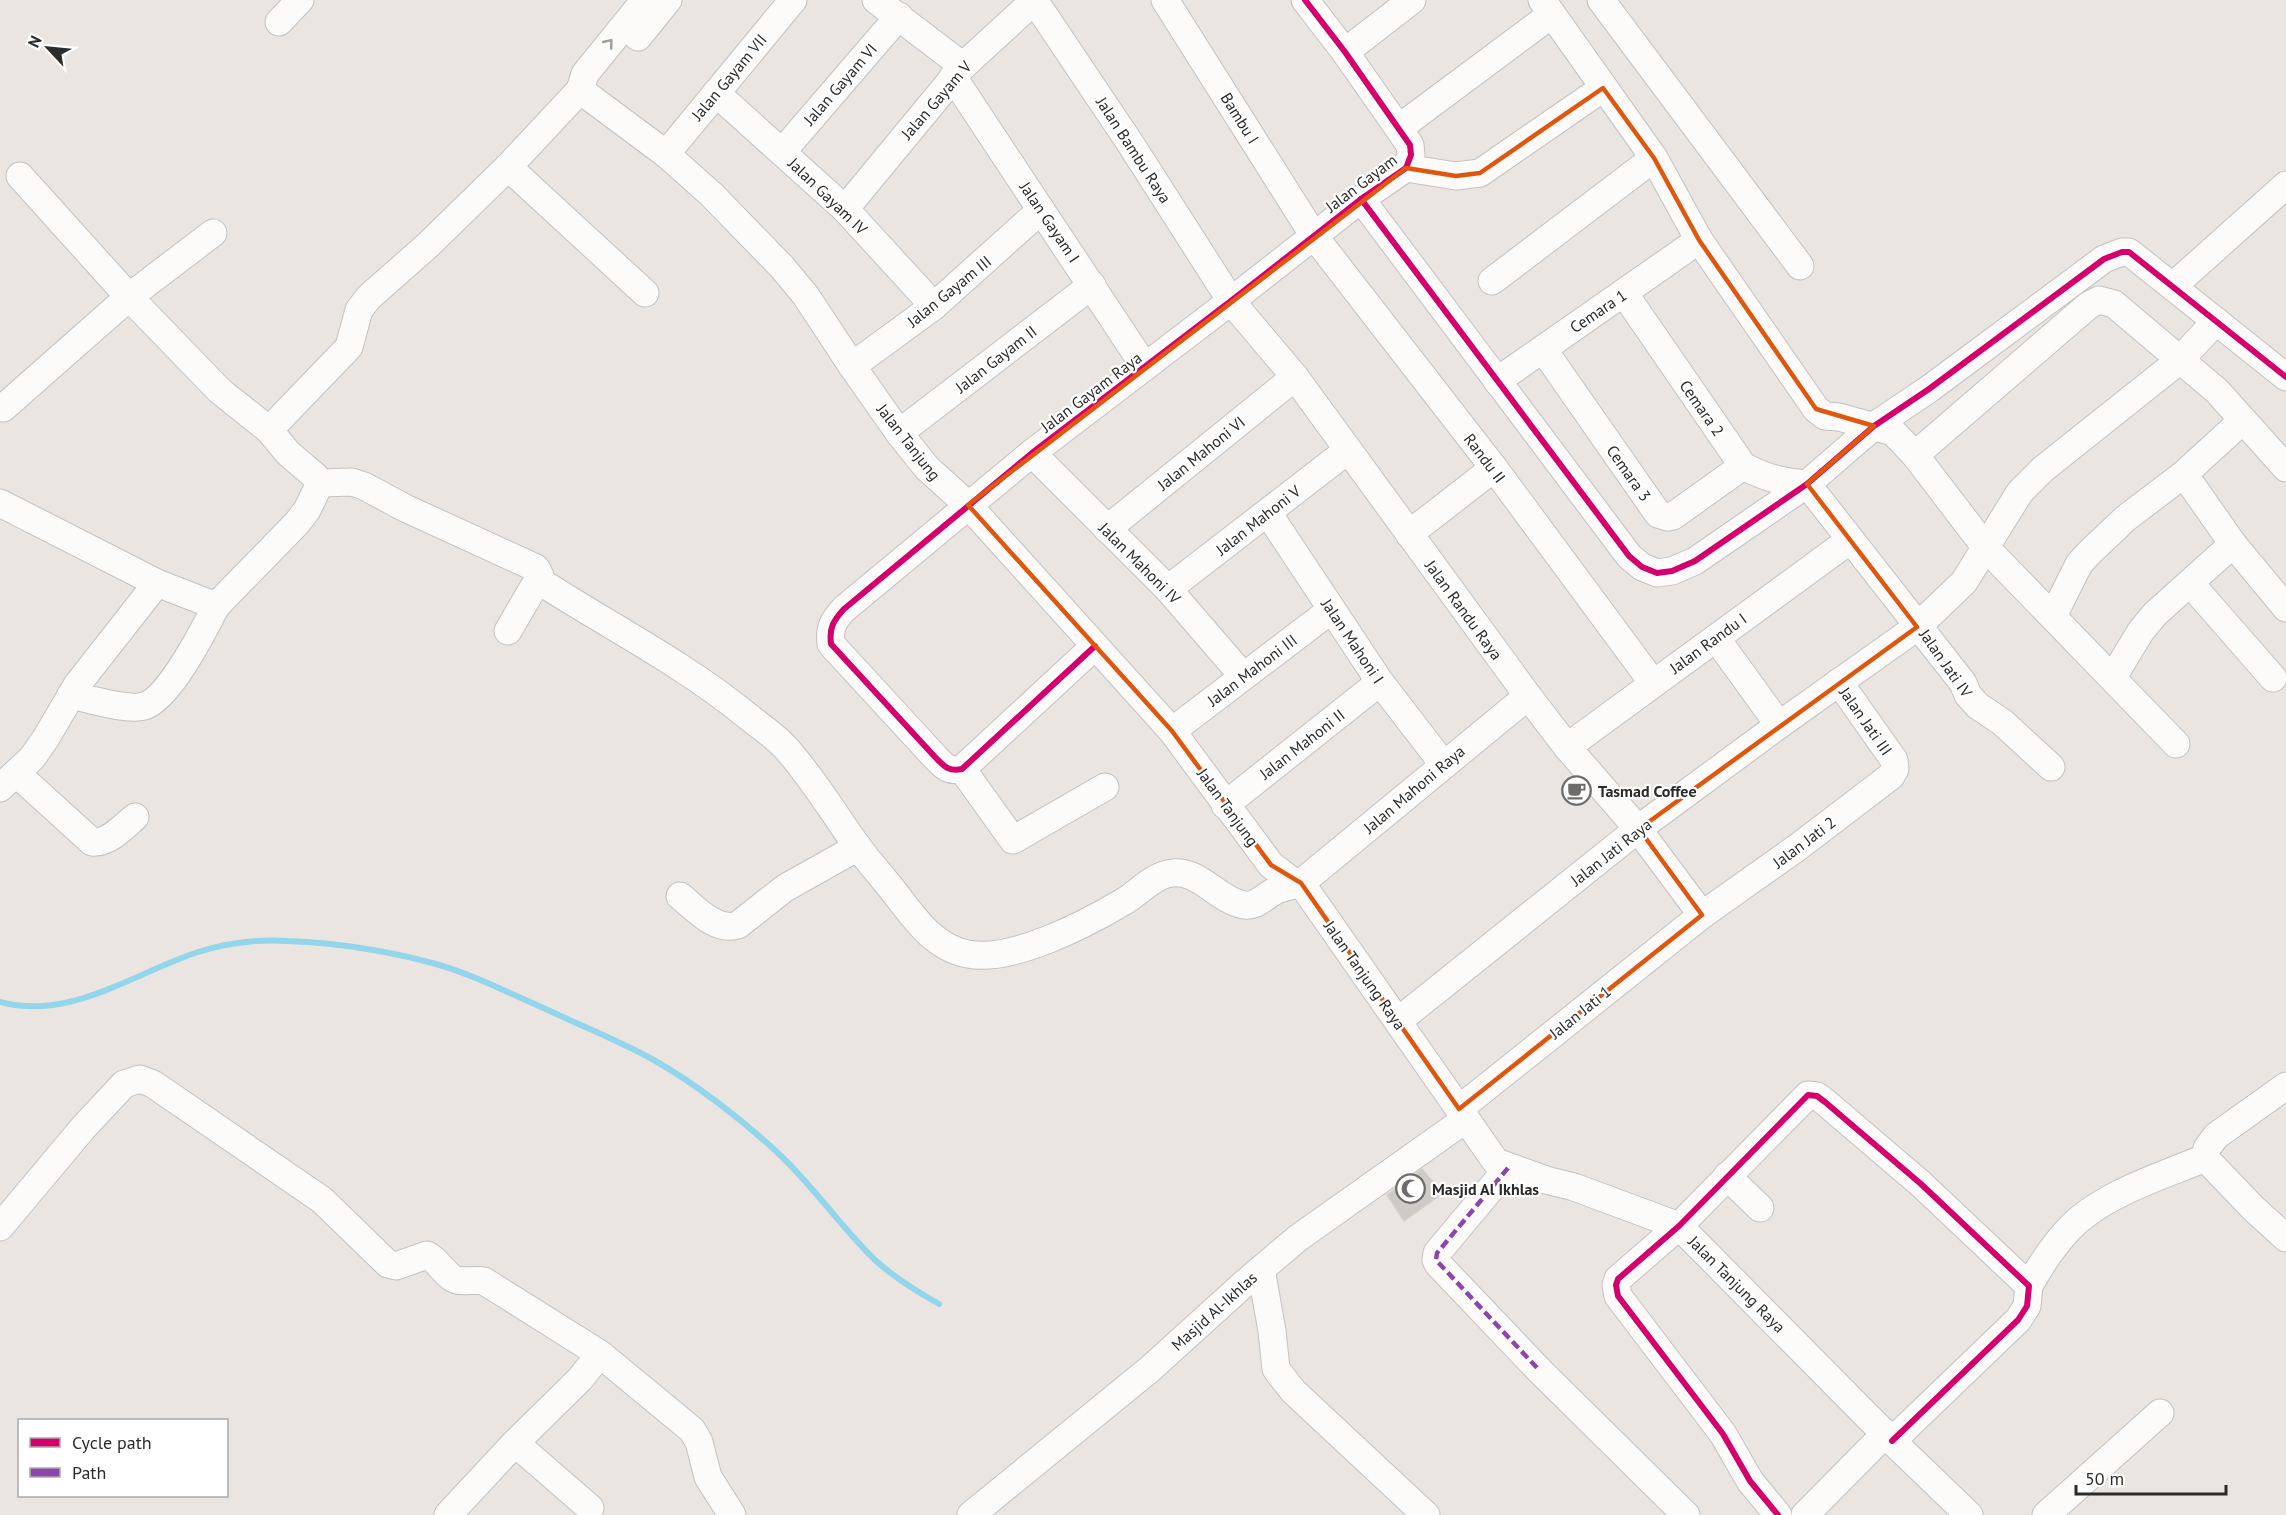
<svg xmlns="http://www.w3.org/2000/svg" width="2286" height="1515" font-family="'PT Sans',sans-serif">
<style>
.lines{fill:none;stroke-linecap:round;stroke-linejoin:round}
.stream{stroke:#93d6eb;stroke-width:6}
.building{fill:#cecbc7;stroke:#d4d1cc;stroke-width:1.5}
.minor-casing{stroke:#c3c1c1;stroke-width:29}
.minor{stroke:#fcfbfa;stroke-width:27}
.quiet{stroke:#8e44ad;stroke-width:4.5;stroke-dasharray:9 4.5;stroke-linecap:butt}
.cycleway-casing{stroke:#fff;stroke-width:10}
.cycleway{stroke:#d6006c;stroke-width:6}
.oneway{stroke:#9e9d9d}
.marked{fill:none;stroke:#df570e;stroke-width:4.5;stroke-linejoin:round}
.labels{text-anchor:middle;dominant-baseline:central;stroke-width:4.5;stroke-linejoin:round;paint-order:stroke}
.street-label{font-size:16px;fill:#2b2b2b;stroke:#fff}
.poi-label{font-size:16px;font-weight:bold;fill:#2b2b2b;stroke:#fff;text-anchor:start}
</style>
<rect width="100%" height="100%" fill="#eae5e0"/>
<g class="lines">
<path class="stream" d="M0,1002C70,1021 134,973 198,952C227,943 258,939 288,941C337,943 389,951 436,964C475,975 513,995 550,1011C584,1027 619,1041 652,1059C695,1083 744,1121 780,1155C814,1187 840,1226 874,1259C893,1277 916,1291 939,1304"/>
</g>
<g class="building">
<polygon points="1573,778 1587,794 1572,804 1562,787"/>
<polygon points="1422,1169 1443,1193 1404,1221 1387,1195"/>
</g>
<g class="lines">
<defs>
<g id="minor">
<polyline points="876,0 963,66"/>
<polyline points="1034,0 1130,143 1231,301 1295,377 1528,696 1567,747 1638,829 1702,915"/>
<polyline points="1165,0 1314,236 1494,468 1653,683"/>
<polyline points="1542,0 1654,158 1699,240 1816,409 1825,416 1839,417 1893,432 1915,455 1986,548 2176,744"/>
<polyline points="1601,0 1800,266"/>
<polyline points="279,22 300,0"/>
<polyline points="638,37 668,0"/>
<polyline points="1345,52 1412,0"/>
<polyline points="953,77 1145,367"/>
<polyline points="580,90 666,154 711,194 782,267 806,296 852,366 899,433 927,468 968,505 1172,731 1271,865 1291,880 1301,883"/>
<polyline points="716,93 845,209 934,306"/>
<polyline points="1399,128 1552,14"/>
<polyline points="782,152 899,16"/>
<polyline points="666,154 793,0"/>
<polyline points="508,167 645,293"/>
<polyline points="1406,168 1456,176 1480,173 1603,88"/>
<polyline points="1361,199 1629,556 1642,567 1657,573 1672,571 1695,561 1807,484 1874,426 1929,389 2104,259 2122,252 2129,252 2286,377"/>
<polyline points="845,209 963,66 1035,0"/>
<polyline points="1492,281 1654,158"/>
<polyline points="2173,286 2286,185"/>
<path d="M1624,293L1743,466C1766,478 1782,482 1807,484L1963,683L1968,695L1978,706L2002,722L2051,767"/>
<polyline points="1543,349 1658,514 1668,517 1673,516 1743,466"/>
<polyline points="852,366 934,306 1041,210"/>
<polyline points="1497,381 1699,240"/>
<polyline points="3,408 129,297 213,233"/>
<polyline points="269,430 349,347 359,310 369,297 428,245 508,167 580,90 585,74 645,0"/>
<polyline points="899,433 1092,285"/>
<polyline points="1032,453 1168,589 1243,676"/>
<polyline points="1915,455 2089,305 2099,300 2114,304 2217,391 2286,468"/>
<polyline points="2184,474 2233,544 2286,608"/>
<polyline points="320,483 352,482 364,486 405,508 536,568 540,576 508,631"/>
<polyline points="0,503 157,583 216,606 297,523 307,510 320,483 315,476 288,453 269,430 220,391 129,297 20,176"/>
<polyline points="1268,513 1380,682 1444,765"/>
<polyline points="1107,529 1295,377"/>
<polyline points="1409,534 1494,468"/>
<path d="M538,580C607,625 681,662 745,714C758,725 774,735 785,747C813,778 834,814 858,847C868,861 880,874 891,888C912,914 931,947 968,954C1011,963 1086,924 1123,902C1137,894 1151,878 1167,874C1198,866 1216,900 1244,905C1256,907 1264,897 1273,892C1281,887 1292,886 1301,883L1528,696"/>
<polyline points="2190,583 2273,678"/>
<polyline points="1168,589 1348,450"/>
<polyline points="2053,616 2079,564 2089,553 2126,518 2184,474 2243,420"/>
<polyline points="1716,638 1779,725"/>
<path d="M1095,646L962,769C948,772 944,766 935,757L831,644C829,628 833,621 844,609L1032,453L1231,301L1361,199L1406,168L1411,155L1410,145L1345,52L1305,0"/>
<polyline points="2113,677 2141,631 2155,614 2233,544"/>
<path d="M71,695C90,699 127,711 144,706C169,699 204,630 216,606"/>
<polyline points="1172,731 1331,610"/>
<polyline points="1567,747 1850,540"/>
<polyline points="962,769 1013,840 1105,787"/>
<path d="M16,773L92,842C108,844 123,827 135,817"/>
<polyline points="0,788 32,758 46,738 77,685 157,583"/>
<polyline points="1225,805 1380,682"/>
<polyline points="1301,883 1496,1162 1546,1180 1574,1187 1679,1226 1892,1441 1969,1515"/>
<path d="M680,896C696,909 716,932 738,925L785,888L858,847"/>
<polyline points="1398,1021 1638,829 1779,725 1917,627 1964,582 2020,492 2043,469 2180,360 2216,321"/>
<polyline points="2286,1086 2216,1136 2207,1148 2205,1158 2254,1209 2286,1238"/>
<polyline points="1459,1109 1702,915 1798,847 1891,776 1895,769 1894,760 1839,682"/>
<polyline points="1508,1168 1437,1253 1436,1260 1438,1264 1540,1371 1686,1515"/>
<polyline points="1727,1176 1760,1208"/>
<path d="M0,1227L83,1128L124,1084L140,1079L153,1084L322,1200L388,1264L396,1266L427,1255C438,1260 443,1273 454,1279C462,1283 474,1279 484,1281L600,1354"/>
<polyline points="1261,1269 1272,1331 1276,1369 1293,1391 1426,1515"/>
<path d="M2029,1286C2040,1266 2053,1246 2069,1229C2102,1194 2162,1176 2205,1158"/>
<polyline points="515,1443 590,1508"/>
<polyline points="448,1515 515,1443 580,1379 600,1354 692,1430 699,1442 708,1477 732,1515"/>
<polyline points="971,1515 1150,1369 1246,1282 1298,1238 1466,1119"/>
<polyline points="1778,1515 1750,1481 1723,1434 1618,1296 1616,1285 1618,1279 1679,1226 1808,1095 1817,1096 1825,1102 1921,1184 2029,1286 2027,1306 2018,1320 1892,1441"/>
<polyline points="1805,1515 1886,1433"/>
<polyline points="2046,1515 2160,1413"/>
</g>
</defs>
<use href="#minor" class="minor-casing"/>
<use href="#minor" class="minor"/>
<polyline class="quiet" points="1508,1168 1437,1253 1436,1260 1540,1371"/>
<defs>
<g id="cycleway">
<polyline points="1361,199 1629,556 1642,567 1657,573 1672,571 1695,561 1807,484 1874,426 1929,389 2104,259 2122,252 2129,252 2286,377"/>
<path d="M1095,646L962,769C948,772 944,766 935,757L831,644C829,628 833,621 844,609L1032,453L1231,301L1361,199L1406,168L1411,155L1410,145L1345,52L1305,0"/>
<polyline points="1778,1515 1750,1481 1723,1434 1618,1296 1616,1285 1618,1279 1679,1226 1808,1095 1817,1096 1825,1102 1921,1184 2029,1286 2027,1306 2018,1320 1892,1441"/>
</g>
</defs>
<use href="#cycleway" class="cycleway-casing"/>
<use href="#cycleway" class="cycleway"/>
</g>
<defs><path id="oneway-chevron" d="M-2-3.5L2.5 0L-2 3.5" fill="none" stroke-width="1.6" stroke-linecap="round" stroke-linejoin="round" transform="scale(1.5)"/></defs>
<use class="oneway" href="#oneway-chevron" transform="translate(609 43) rotate(-51)"/>
<path class="marked" d="M1603,88L1654,158L1699,240L1816,409L1874,426L1807,484L1917,627L1639,829L1702,915L1459,1109L1301,883L1271,865L1172,731L968,505L1406,168L1456,176L1480,173Z"/>
<defs>
<symbol id="cafe-ring" viewBox="-11 -11 22 22"><circle r="9.5" fill="#fff" stroke="#6e6c6a" stroke-width="1.5"/><path d="M-5.5-4.5H6V0H3Q3 3.5 0 3.5H-2.5Q-5.5 3.5-5.5 0ZM3-3.2v2h1.7v-2ZM-6 4.5H4V6H-6Z" fill="#6e6c6a"/></symbol>
<symbol id="mosque-ring" viewBox="-11 -11 22 22"><circle r="9.5" fill="#fff" stroke="#6e6c6a" stroke-width="1.5"/><path d="M3.5-4.9A6 6 0 1 0 3.5 4.9A5 5 0 1 1 3.5-4.9Z" fill="#6e6c6a"/></symbol>
</defs>
<g fill-rule="evenodd">
<use href="#cafe-ring" x="1560" y="774" width="33" height="33"/>
<use href="#mosque-ring" x="1394" y="1172" width="33" height="33"/>
</g>
<g class="labels">
<g class="street-label">
<text transform="translate(729 77) rotate(-50)">Jalan Gayam VII</text>
<text transform="translate(840 84) rotate(-49)">Jalan Gayam VI</text>
<text transform="translate(936 100) rotate(-49)">Jalan Gayam V</text>
<text transform="translate(1240 118) rotate(58)">Bambu I</text>
<text transform="translate(1134 150) rotate(57)">Jalan Bambu Raya</text>
<text transform="translate(1361 183) rotate(-37)">Jalan Gayam</text>
<text transform="translate(828 196) rotate(44)">Jalan Gayam IV</text>
<text transform="translate(1050 222) rotate(56)">Jalan Gayam I</text>
<text transform="translate(949 291) rotate(-39)">Jalan Gayam III</text>
<text transform="translate(1598 311) rotate(-34)">Cemara 1</text>
<text transform="translate(996 359) rotate(-38)">Jalan Gayam II</text>
<text transform="translate(1091 392) rotate(-37)">Jalan Gayam Raya</text>
<text transform="translate(1702 408) rotate(55)">Cemara 2</text>
<text transform="translate(909 442) rotate(52)">Jalan Tanjung</text>
<text transform="translate(1201 453) rotate(-39)">Jalan Mahoni VI</text>
<text transform="translate(1485 458) rotate(53)">Randu II</text>
<text transform="translate(1629 473) rotate(55)">Cemara 3</text>
<text transform="translate(1258 520) rotate(-38)">Jalan Mahoni V</text>
<text transform="translate(1140 563) rotate(45)">Jalan Mahoni IV</text>
<text transform="translate(1464 610) rotate(54)">Jalan Randu Raya</text>
<text transform="translate(1353 641) rotate(56)">Jalan Mahoni I</text>
<text transform="translate(1708 643) rotate(-36)">Jalan Randu I</text>
<text transform="translate(1946 663) rotate(55)">Jalan Jati IV</text>
<text transform="translate(1252 670) rotate(-37)">Jalan Mahoni III</text>
<text transform="translate(1866 721) rotate(55)">Jalan Jati III</text>
<text transform="translate(1302 744) rotate(-38)">Jalan Mahoni II</text>
<text transform="translate(1414 789) rotate(-40)">Jalan Mahoni Raya</text>
<text transform="translate(1228 807) rotate(54)">Jalan Tanjung</text>
<text transform="translate(1804 842) rotate(-37)">Jalan Jati 2</text>
<text transform="translate(1611 852) rotate(-38)">Jalan Jati Raya</text>
<text transform="translate(1365 975) rotate(55)">Jalan Tanjung Raya</text>
<text transform="translate(1580 1012) rotate(-39)">Jalan Jati 1</text>
<text transform="translate(1737 1284) rotate(45)">Jalan Tanjung Raya</text>
<text transform="translate(1214 1311) rotate(-42)">Masjid Al-Ikhlas</text>
</g>
<g class="poi-label">
<text x="1598" y="791">Tasmad Coffee</text>
<text x="1432" y="1189">Masjid Al Ikhlas</text>
</g>
</g>
<rect x="18" y="1419" width="210" height="78" fill="#ffffff" stroke="#aaaaaa" stroke-width="1.5"/>
<rect x="30" y="1438" width="30" height="9" fill="#d6006c" stroke="#aaaaaa" stroke-width="1.5"/>
<text x="72" y="1449" font-size="18" fill="#2b2b2b">Cycle path</text>
<rect x="30" y="1468" width="30" height="9" fill="#8e44ad" stroke="#aaaaaa" stroke-width="1.5"/>
<text x="72" y="1479" font-size="18" fill="#2b2b2b">Path</text>
<g transform="translate(48 48) rotate(296)" stroke="#ffffff" stroke-width="4.5" paint-order="stroke">
<path d="M0-4.5L10 22L0 15L-10 22Z" fill="#2b2b2b"/>
<text y="-9" font-size="16" font-weight="bold" text-anchor="middle" fill="#2b2b2b">N</text>
</g>
<path d="M2076 1485v9h150v-9" fill="none" stroke="#2b2b2b" stroke-width="3"/>
<text x="2085" y="1485" font-size="18" fill="#2b2b2b" stroke="#ffffff" stroke-width="4.5" paint-order="stroke">50 m</text>
</svg>
